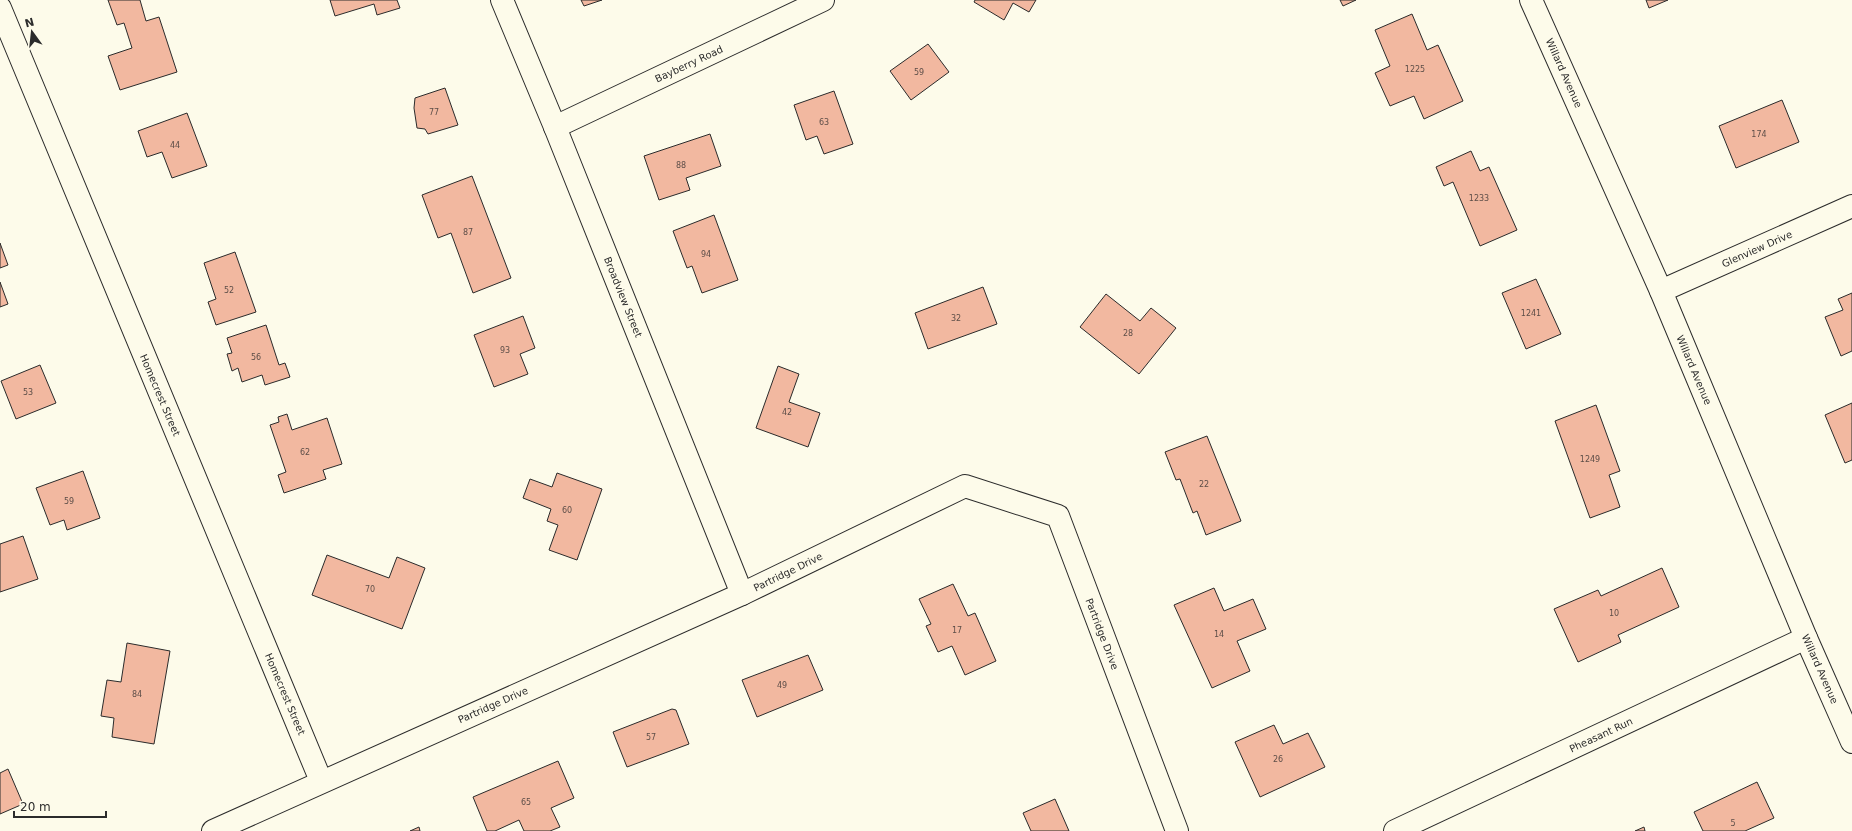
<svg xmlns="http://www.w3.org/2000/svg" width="1852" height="831" font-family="'DejaVu Sans',sans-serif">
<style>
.building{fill:#f2b8a0;stroke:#2b2b2b}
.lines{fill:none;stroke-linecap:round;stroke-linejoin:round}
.minor-casing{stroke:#2b2b2b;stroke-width:24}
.secondary-casing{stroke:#2b2b2b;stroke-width:24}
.minor{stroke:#fdfbea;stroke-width:22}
.secondary{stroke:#fdfbea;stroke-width:22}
.labels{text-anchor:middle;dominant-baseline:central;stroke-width:3;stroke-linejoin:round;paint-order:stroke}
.number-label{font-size:8px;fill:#5d4e48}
.street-label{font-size:10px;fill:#2b2b2b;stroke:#fdfbea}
</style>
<rect width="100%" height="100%" fill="#fdfbea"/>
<g class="building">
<polygon points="108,0 140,0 146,21 159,17 177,72 120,90 108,56 132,48 124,23 117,25"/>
<polygon points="330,0 397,0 400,8 377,15 374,4 335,16"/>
<polygon points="581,0 602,0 584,6"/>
<polygon points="975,0 1036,0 1029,12 1013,3 1004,20 974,2"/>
<polygon points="1340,0 1356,0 1343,6"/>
<polygon points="1646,0 1668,0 1649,8"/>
<polygon points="1412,14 1427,50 1438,45 1463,101 1424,119 1414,96 1390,106 1375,73 1390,66 1375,30"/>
<polygon points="928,44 949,72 911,100 890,71"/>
<polygon points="445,88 458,125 428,134 425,129 417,128 414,108 415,98"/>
<polygon points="834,91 853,144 824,154 817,136 806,140 794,105"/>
<polygon points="1782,100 1799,142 1736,168 1719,126"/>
<polygon points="187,113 207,166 172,178 162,152 147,157 138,131"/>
<polygon points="710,134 721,166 686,178 690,190 659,200 644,156"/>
<polygon points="1471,151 1480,171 1489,167 1517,230 1480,246 1453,182 1444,186 1436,167"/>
<polygon points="472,176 511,278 473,293 451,233 438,238 422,195"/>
<polygon points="714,215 738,280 702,293 692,266 687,268 673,231"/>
<polygon points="0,243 8,265 0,268"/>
<polygon points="235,252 256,312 216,325 208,302 216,299 204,263"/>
<polygon points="1536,279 1561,334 1526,349 1502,293"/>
<polygon points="0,282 8,304 0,307"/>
<polygon points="983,287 997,324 928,349 915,313"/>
<polygon points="1852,293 1852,351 1841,356 1825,317 1843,310 1838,299"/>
<polygon points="1106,294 1140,321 1151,308 1176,328 1139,374 1080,327"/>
<polygon points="523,316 535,348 520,354 528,374 494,387 474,335"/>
<polygon points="266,325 279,365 285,363 290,377 265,385 262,375 242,382 238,368 232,371 227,354 232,353 227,338"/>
<polygon points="40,365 56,403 16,419 1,381"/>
<polygon points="778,366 799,374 789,402 820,413 808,447 756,428"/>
<polygon points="1852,403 1852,460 1845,463 1825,415"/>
<polygon points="1596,405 1620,471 1609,475 1620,507 1590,518 1555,421"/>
<polygon points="287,414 292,430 327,418 342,464 323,470 326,479 284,493 278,475 286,472 270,425 279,422 278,417"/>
<polygon points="1207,436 1241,521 1206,535 1197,511 1193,513 1180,479 1176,480 1165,452"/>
<polygon points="83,471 100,518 67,530 64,520 50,525 36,488"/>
<polygon points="557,473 602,489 577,560 549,550 558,525 547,521 551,509 523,498 530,479 552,487"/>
<polygon points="23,536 38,579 0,592 0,544"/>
<polygon points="327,555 389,578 397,557 425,568 402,629 312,595"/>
<polygon points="1662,568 1679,607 1618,635 1621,642 1578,662 1554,609 1598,590 1601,596"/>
<polygon points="953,584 968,616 975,613 996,661 965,675 952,646 938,652 926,626 931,624 919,599"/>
<polygon points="1214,588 1224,611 1253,599 1266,629 1237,641 1250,671 1212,688 1174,605"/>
<polygon points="127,643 170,651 154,744 112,737 114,718 101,716 107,680 121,682"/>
<polygon points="808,655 823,690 757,717 742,680"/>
<polygon points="672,709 676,710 689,744 627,767 613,732"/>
<polygon points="1274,725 1283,744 1308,733 1325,767 1260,797 1235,742"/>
<polygon points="558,761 574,798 551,808 560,827 550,831 524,831 519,820 495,831 487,831 473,797"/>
<polygon points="8,769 23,804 0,814 0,773"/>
<polygon points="1757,782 1774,818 1745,831 1703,831 1694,812"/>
<polygon points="1055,799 1069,831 1031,831 1023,813"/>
<polygon points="419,827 420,831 410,831"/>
<polygon points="1644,827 1645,831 1635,831"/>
</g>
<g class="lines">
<defs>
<g id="minor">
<polyline points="502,0 555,127 742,594"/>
<polyline points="0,8 321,781"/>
<polyline points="555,127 823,0"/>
<polyline points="1661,291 1852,206"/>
<polyline points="213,831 742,594 965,486 1058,516 1177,831"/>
<polyline points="1395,831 1806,638"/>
</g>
<polyline id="secondary" points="1531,0 1661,291 1806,638 1852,742"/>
</defs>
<use href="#minor" class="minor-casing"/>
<use href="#secondary" class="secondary-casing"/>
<use href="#minor" class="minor"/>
<use href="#secondary" class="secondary"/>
</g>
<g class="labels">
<g class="number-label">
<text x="1415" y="69">1225</text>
<text x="919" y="72">59</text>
<text x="434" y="112">77</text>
<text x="824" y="122">63</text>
<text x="1759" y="134">174</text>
<text x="175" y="145">44</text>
<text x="681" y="165">88</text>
<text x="1479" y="198">1233</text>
<text x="468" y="232">87</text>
<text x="706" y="254">94</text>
<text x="229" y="290">52</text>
<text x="1531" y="313">1241</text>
<text x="956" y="318">32</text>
<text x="1128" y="333">28</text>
<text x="505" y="350">93</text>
<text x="256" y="357">56</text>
<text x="28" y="392">53</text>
<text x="787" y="412">42</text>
<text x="305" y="452">62</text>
<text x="1590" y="459">1249</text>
<text x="1204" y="484">22</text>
<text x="69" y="501">59</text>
<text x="567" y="510">60</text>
<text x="370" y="589">70</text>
<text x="1614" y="613">10</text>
<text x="957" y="630">17</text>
<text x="1219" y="634">14</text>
<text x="782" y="685">49</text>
<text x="137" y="694">84</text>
<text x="651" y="737">57</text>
<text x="1278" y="759">26</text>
<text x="526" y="802">65</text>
<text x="1733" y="823">5</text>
</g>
<g class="street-label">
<text transform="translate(689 64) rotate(-25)">Bayberry Road</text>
<text transform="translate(1564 73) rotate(66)">Willard Avenue</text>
<text transform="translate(1757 249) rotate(-24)">Glenview Drive</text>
<text transform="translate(623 297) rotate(68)">Broadview Street</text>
<text transform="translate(1694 370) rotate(67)">Willard Avenue</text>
<text transform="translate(160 395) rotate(67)">Homecrest Street</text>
<text transform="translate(788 572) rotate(-26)">Partridge Drive</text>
<text transform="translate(1102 634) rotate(69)">Partridge Drive</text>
<text transform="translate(1820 669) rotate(66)">Willard Avenue</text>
<text transform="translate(285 694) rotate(67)">Homecrest Street</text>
<text transform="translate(493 705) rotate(-24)">Partridge Drive</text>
<text transform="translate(1601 735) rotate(-25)">Pheasant Run</text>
</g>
</g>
<g transform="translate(32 32) rotate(345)" stroke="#fdfbea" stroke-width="3" paint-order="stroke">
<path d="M0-3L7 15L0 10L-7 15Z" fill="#2b2b2b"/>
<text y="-6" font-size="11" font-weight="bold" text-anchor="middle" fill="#2b2b2b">N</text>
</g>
<path d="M14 811v6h92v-6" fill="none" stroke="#2b2b2b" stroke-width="2"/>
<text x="20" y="811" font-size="12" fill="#2b2b2b" stroke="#fdfbea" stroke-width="3" paint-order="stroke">20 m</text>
</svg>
